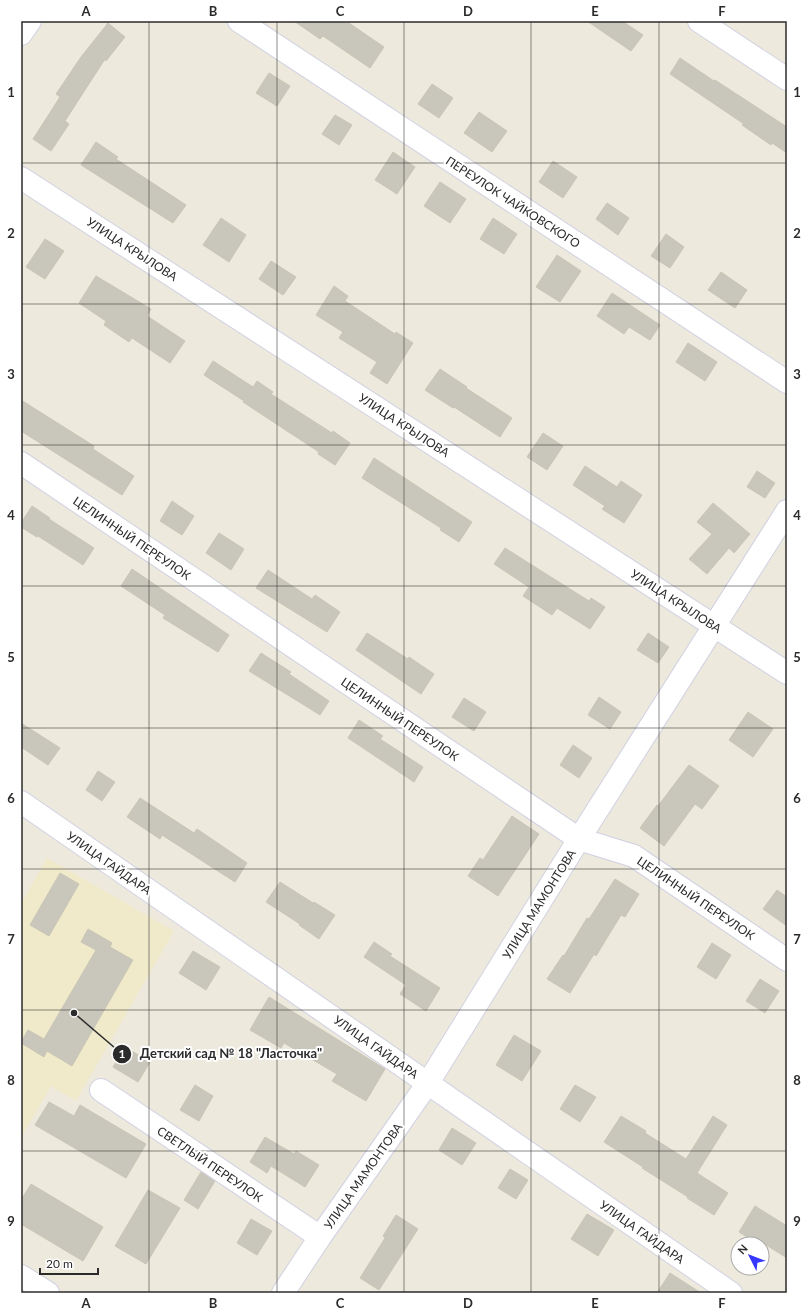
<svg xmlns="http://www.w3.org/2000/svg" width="808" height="1314" font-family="Lato,sans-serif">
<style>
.education{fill:#f0eacb}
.building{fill:#c9c7bb;stroke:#c9c6b6}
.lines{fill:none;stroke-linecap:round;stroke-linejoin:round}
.minor-casing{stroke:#d1d1e4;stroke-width:24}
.minor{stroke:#fff;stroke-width:22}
.grid{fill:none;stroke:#2b2b2b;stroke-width:1;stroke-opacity:0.55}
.labels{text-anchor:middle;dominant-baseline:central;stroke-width:4;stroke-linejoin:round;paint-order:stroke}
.street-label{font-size:12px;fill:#2b2b2b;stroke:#fff}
.leader{fill:none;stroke:#2b2b2b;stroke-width:1.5}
.callout-dot{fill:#2b2b2b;stroke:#fff;stroke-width:1.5}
.mark-label{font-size:12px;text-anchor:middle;font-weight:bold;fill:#fff}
.callout-label{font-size:13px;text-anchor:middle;font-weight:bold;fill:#2b2b2b;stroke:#fff;stroke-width:4;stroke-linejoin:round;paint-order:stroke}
.neatline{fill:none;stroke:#2b2b2b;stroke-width:1.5}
.grid-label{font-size:13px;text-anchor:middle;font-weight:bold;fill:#2b2b2b}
</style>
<rect width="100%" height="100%" fill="#ede9dc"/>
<polygon class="education" points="47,858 174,931 76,1101 51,1086 21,1138 21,941 23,937 21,936 21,904"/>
<g class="building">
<polygon points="294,21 346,21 384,47 370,68 323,36 320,39"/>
<polygon points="587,21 622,21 643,35 631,51"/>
<polygon points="108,23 125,37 106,61 105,59 65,121 69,124 51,151 33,139 60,97 56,94 81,57"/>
<polygon points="680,58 714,81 715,80 787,127 787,153 772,143 771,145 742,125 744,124 670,74"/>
<polygon points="269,73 290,86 277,106 256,93"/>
<polygon points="432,84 453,98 439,118 418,104"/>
<polygon points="479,112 507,131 492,152 464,133"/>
<polygon points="335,115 352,125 339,145 322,134"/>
<polygon points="96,142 118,157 116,159 186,205 173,223 81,165"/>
<polygon points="393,152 415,167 397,194 375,180"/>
<polygon points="553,161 577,177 563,198 539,182"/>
<polygon points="440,182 466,199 450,223 424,206"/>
<polygon points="607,203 629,218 618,235 596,219"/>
<polygon points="221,218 246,235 229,262 203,245"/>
<polygon points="493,218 517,234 504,254 480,239"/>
<polygon points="666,234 684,247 670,268 651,256"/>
<polygon points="45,239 64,251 45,279 26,267"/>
<polygon points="557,255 581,271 560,302 536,287"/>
<polygon points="271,261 296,277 283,295 259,279"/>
<polygon points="721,272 747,290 735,308 708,290"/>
<polygon points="96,276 151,309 147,316 185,341 170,363 132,338 129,342 104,325 106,321 79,303"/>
<polygon points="334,286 348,296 345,301 395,334 396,332 413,343 387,384 370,373 377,362 339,338 343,332 316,315"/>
<polygon points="612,293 660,325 650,340 629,327 624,334 597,316"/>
<polygon points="688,343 717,362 705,381 676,362"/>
<polygon points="213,361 253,387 257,381 273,392 271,394 332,433 333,431 350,443 335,465 318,454 319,452 243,402 244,401 204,375"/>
<polygon points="440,369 467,387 466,388 512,418 500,437 454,407 453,408 425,390"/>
<polygon points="21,400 94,446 93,449 134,476 122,495 21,431"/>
<polygon points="543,433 563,446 547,470 527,457"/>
<polygon points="374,458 472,522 459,542 440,530 441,528 362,478"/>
<polygon points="585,466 617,487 621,481 642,495 624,523 602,509 605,506 573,485"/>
<polygon points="757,471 775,483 765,498 747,487"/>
<polygon points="172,501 194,516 182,535 160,521"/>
<polygon points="713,503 750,534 734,553 729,548 707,574 689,559 712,534 697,522"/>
<polygon points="32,506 50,518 49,519 94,548 83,565 38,536 37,537 21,527 21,523"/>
<polygon points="219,533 244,549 231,570 206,553"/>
<polygon points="505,548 589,601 591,598 605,607 590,629 557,608 552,615 523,596 529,587 494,564"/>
<polygon points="132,569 229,635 218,652 163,618 165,615 121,586"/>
<polygon points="268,570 312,599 315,595 340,612 327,632 256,588"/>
<polygon points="367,633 408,659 409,657 434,674 421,694 356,650"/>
<polygon points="648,633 669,647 658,663 637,650"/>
<polygon points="261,653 291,672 289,674 329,701 320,715 249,671"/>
<polygon points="599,697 621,712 610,729 588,715"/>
<polygon points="464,698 486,712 474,731 452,717"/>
<polygon points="748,712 773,729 753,757 729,740"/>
<polygon points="359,720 383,736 380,739 423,767 414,782 348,738"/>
<polygon points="21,723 60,748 48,765 21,747"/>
<polygon points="573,745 592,758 579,778 560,765"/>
<polygon points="689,765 719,786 702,809 695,804 664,846 640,828 657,805 658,806"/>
<polygon points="98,771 115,782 102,801 86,790"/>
<polygon points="140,798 194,833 197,829 247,863 235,882 162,835 160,839 127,817"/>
<polygon points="512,816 539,834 498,896 468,876 480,858 483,860"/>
<polygon points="60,873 79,884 49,936 30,925"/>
<polygon points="615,879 639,894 625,917 621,915 596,956 594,954 570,993 547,979 563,955 564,956 587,918 589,919"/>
<polygon points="280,882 313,903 314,902 335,915 319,939 299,925 300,924 266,902"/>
<polygon points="777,890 787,897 787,926 763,909"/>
<polygon points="88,929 112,943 110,947 133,960 72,1066 47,1051 44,1057 21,1043 21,1042 28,1030 44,1039 96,950 81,942"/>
<polygon points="374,942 392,954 390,956 440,988 426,1011 400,994 406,985 364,957"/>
<polygon points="712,943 731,955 716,979 697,967"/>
<polygon points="193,951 220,967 206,990 179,973"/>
<polygon points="760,979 779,991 765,1013 746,1001"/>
<polygon points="269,997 385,1069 366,1101 332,1081 337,1074 284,1043 281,1048 250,1030"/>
<polygon points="514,1035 541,1051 522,1081 496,1065"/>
<polygon points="125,1047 150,1062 138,1082 113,1067"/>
<polygon points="195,1085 213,1096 199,1121 180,1110"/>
<polygon points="575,1085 596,1097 580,1122 560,1109"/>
<polygon points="49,1102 74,1116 80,1105 146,1144 126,1178 35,1125"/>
<polygon points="621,1116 646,1131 645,1133 686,1159 713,1116 727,1125 697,1173 728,1193 714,1215 687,1198 688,1197 642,1168 643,1167 604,1142"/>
<polygon points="452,1128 476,1143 462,1165 439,1150"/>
<polygon points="265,1137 294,1154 296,1151 319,1165 305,1187 271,1166 267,1173 250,1162"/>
<polygon points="510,1169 528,1180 516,1199 498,1188"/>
<polygon points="201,1172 215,1181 198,1209 184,1200"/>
<polygon points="31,1184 103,1227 83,1261 21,1224 21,1200"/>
<polygon points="148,1190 180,1208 146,1264 115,1246"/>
<polygon points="755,1206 787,1226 787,1258 763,1243 762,1245 762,1244 758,1244 739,1232"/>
<polygon points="587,1214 614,1230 598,1256 571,1239"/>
<polygon points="396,1215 418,1229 379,1290 360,1278 385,1238 383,1236"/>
<polygon points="251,1219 272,1231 257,1255 237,1243"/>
<polygon points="670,1273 701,1293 657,1293"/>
</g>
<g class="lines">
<defs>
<g id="minor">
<polyline points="239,21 787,382"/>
<polyline points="699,21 787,79"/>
<polyline points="21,34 30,21"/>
<polyline points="21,178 787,673"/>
<polyline points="21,463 579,839 634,856 787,960"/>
<polyline points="21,802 731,1293"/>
<polyline points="101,1090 320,1237"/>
<polyline points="21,1276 48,1293"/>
<polyline points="283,1293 320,1237 428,1083 579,839 787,511"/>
</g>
</defs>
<use href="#minor" class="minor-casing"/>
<use href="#minor" class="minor"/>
</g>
<path class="grid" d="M149,21V1293M277,21V1293M404,21V1293M531,21V1293M659,21V1293M21,163H787M21,304H787M21,445H787M21,586H787M21,728H787M21,869H787M21,1010H787M21,1151H787"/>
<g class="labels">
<g class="street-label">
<text transform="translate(513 202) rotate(33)">ПЕРЕУЛОК ЧАЙКОВСКОГО</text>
<text transform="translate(132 249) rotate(33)">УЛИЦА КРЫЛОВА</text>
<text transform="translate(404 425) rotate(33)">УЛИЦА КРЫЛОВА</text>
<text transform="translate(132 538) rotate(34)">ЦЕЛИННЫЙ ПЕРЕУЛОК</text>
<text transform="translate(676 601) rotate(33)">УЛИЦА КРЫЛОВА</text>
<text transform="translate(400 719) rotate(34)">ЦЕЛИННЫЙ ПЕРЕУЛОК</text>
<text transform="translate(109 863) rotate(35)">УЛИЦА ГАЙДАРА</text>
<text transform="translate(696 898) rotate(34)">ЦЕЛИННЫЙ ПЕРЕУЛОК</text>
<text transform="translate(539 904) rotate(-58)">УЛИЦА МАМОНТОВА</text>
<text transform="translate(376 1047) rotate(35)">УЛИЦА ГАЙДАРА</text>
<text transform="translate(210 1164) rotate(34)">СВЕТЛЫЙ ПЕРЕУЛОК</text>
<text transform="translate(363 1176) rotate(-55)">УЛИЦА МАМОНТОВА</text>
<text transform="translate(642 1232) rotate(35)">УЛИЦА ГАЙДАРА</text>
</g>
</g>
<path class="leader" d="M74 1013L122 1054"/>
<g class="callout-dot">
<circle cx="74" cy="1013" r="4"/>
<circle cx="122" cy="1054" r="10"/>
</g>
<g class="mark-label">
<text x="122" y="1058">1</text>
</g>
<g class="callout-label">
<text x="231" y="1058">Детский сад № 18 "Ласточка"</text>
</g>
<rect width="808" height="1314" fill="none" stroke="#ffffff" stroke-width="44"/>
<g transform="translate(750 1256) rotate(312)"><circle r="19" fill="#ffffff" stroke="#aaaaaa"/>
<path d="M0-3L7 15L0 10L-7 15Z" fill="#3738ff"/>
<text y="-6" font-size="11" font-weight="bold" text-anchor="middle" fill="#2b2b2b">N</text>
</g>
<path d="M40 1268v6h58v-6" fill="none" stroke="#2b2b2b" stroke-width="2"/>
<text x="46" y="1268" font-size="12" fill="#2b2b2b" stroke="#ffffff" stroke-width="3" paint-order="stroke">20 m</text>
<rect x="22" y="22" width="764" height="1270" class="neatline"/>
<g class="grid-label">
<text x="86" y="16">A</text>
<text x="213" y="16">B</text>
<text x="340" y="16">C</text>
<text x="468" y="16">D</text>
<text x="595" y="16">E</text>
<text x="722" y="16">F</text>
<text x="11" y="97">1</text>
<text x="797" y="97">1</text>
<text x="11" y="238">2</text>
<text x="797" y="238">2</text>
<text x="11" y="379">3</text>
<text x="797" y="379">3</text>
<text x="11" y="520">4</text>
<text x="797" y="520">4</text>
<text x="11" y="662">5</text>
<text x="797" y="662">5</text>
<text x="11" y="803">6</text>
<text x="797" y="803">6</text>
<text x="11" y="944">7</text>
<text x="797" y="944">7</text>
<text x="11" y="1085">8</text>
<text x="797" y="1085">8</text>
<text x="11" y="1226">9</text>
<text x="797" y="1226">9</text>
<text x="86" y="1308">A</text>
<text x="213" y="1308">B</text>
<text x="340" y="1308">C</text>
<text x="468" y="1308">D</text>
<text x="595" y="1308">E</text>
<text x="722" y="1308">F</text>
</g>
</svg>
